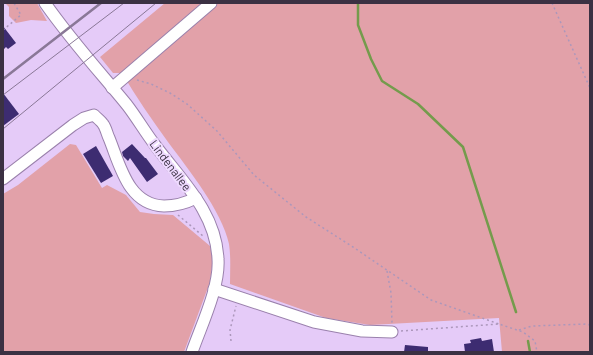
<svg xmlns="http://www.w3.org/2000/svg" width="593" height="355" font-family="Barlow,sans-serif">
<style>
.green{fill:#e2a1a9}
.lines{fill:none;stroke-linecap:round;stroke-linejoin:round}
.stream{stroke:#749b4c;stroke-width:2.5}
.building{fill:#3d2c71}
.minor-casing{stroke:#9a81ac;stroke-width:13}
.path{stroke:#ac97bb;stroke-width:1.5;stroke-dasharray:2 3;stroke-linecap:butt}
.minor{stroke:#fff;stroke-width:11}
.tram{stroke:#8a7897;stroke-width:1}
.rail{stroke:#8a7897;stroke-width:2.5}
.labels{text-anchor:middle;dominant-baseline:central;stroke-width:4;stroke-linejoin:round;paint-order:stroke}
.street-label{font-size:12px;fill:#3b3143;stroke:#efdaff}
</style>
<rect width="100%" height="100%" fill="#e5cbf8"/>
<g class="green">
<polygon points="5,3 37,3 47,21 31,20 16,23 9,16 9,7"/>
<path d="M165,3H590V352H502L499,318L370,325L326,318L230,284C230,271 231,257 229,244C222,211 188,169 168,142C152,120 136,97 122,73H113L100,57Z"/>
<polygon points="70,144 76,145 102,188 107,185 126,195 140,212 154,214 173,215 210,246 213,259 210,282 184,352 3,352 3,194 18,185"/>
</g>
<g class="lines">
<g class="stream">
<polyline points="358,3 358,25 371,59 382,81 418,104 463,147 516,312"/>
<polyline points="528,341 530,352"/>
</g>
</g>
<g class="building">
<polygon points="3,26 16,43 8,49 6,47 3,50"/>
<polygon points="3,93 19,114 3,126"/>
<polygon points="132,144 145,158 146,158 158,174 147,182 130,158 128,161 123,156 122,152"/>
<polygon points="96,146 113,176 101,183 83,154"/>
<polygon points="481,338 482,341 492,339 494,352 465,352 464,344 471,343 470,340"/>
<polygon points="405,345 428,347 428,352 404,352"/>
</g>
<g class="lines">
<defs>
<g id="minor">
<path d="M45,3C70,39 99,71 127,105C137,118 145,132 155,145C181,180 216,212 218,259C220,287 201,326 192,352"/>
<polyline points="112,88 211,3"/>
<path d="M3,179L73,125L84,118L94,115C97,118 101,121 103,124C106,128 107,134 109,138C120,165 128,205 164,206C176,206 186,203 196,198"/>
<polyline points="214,289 314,322 362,331 392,332"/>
</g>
</defs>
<use href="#minor" class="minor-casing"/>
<g class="path">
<polyline points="552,3 590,88"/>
<polyline points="3,30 21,15 14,3"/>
<polyline points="137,80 151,84 170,93 187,104 217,131 254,175 306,217 353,247 431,300 499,324"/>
<polyline points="178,215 203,236"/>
<polyline points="387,271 391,293 392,323"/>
<polyline points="519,330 532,326 587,324 590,325"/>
<polyline points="401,331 499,324 523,332 535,341 537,352"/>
<polyline points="231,341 230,330 236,306"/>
</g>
<use href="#minor" class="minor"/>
<g class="tram">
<polyline points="3,95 124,3"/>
<polyline points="3,129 156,3"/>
</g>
<polyline class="rail" points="3,79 101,3"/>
</g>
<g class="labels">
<g class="street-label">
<text transform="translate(171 165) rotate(53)">Lindenallee</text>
</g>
</g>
<rect width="593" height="355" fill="none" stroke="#3b3143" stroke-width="8"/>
</svg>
